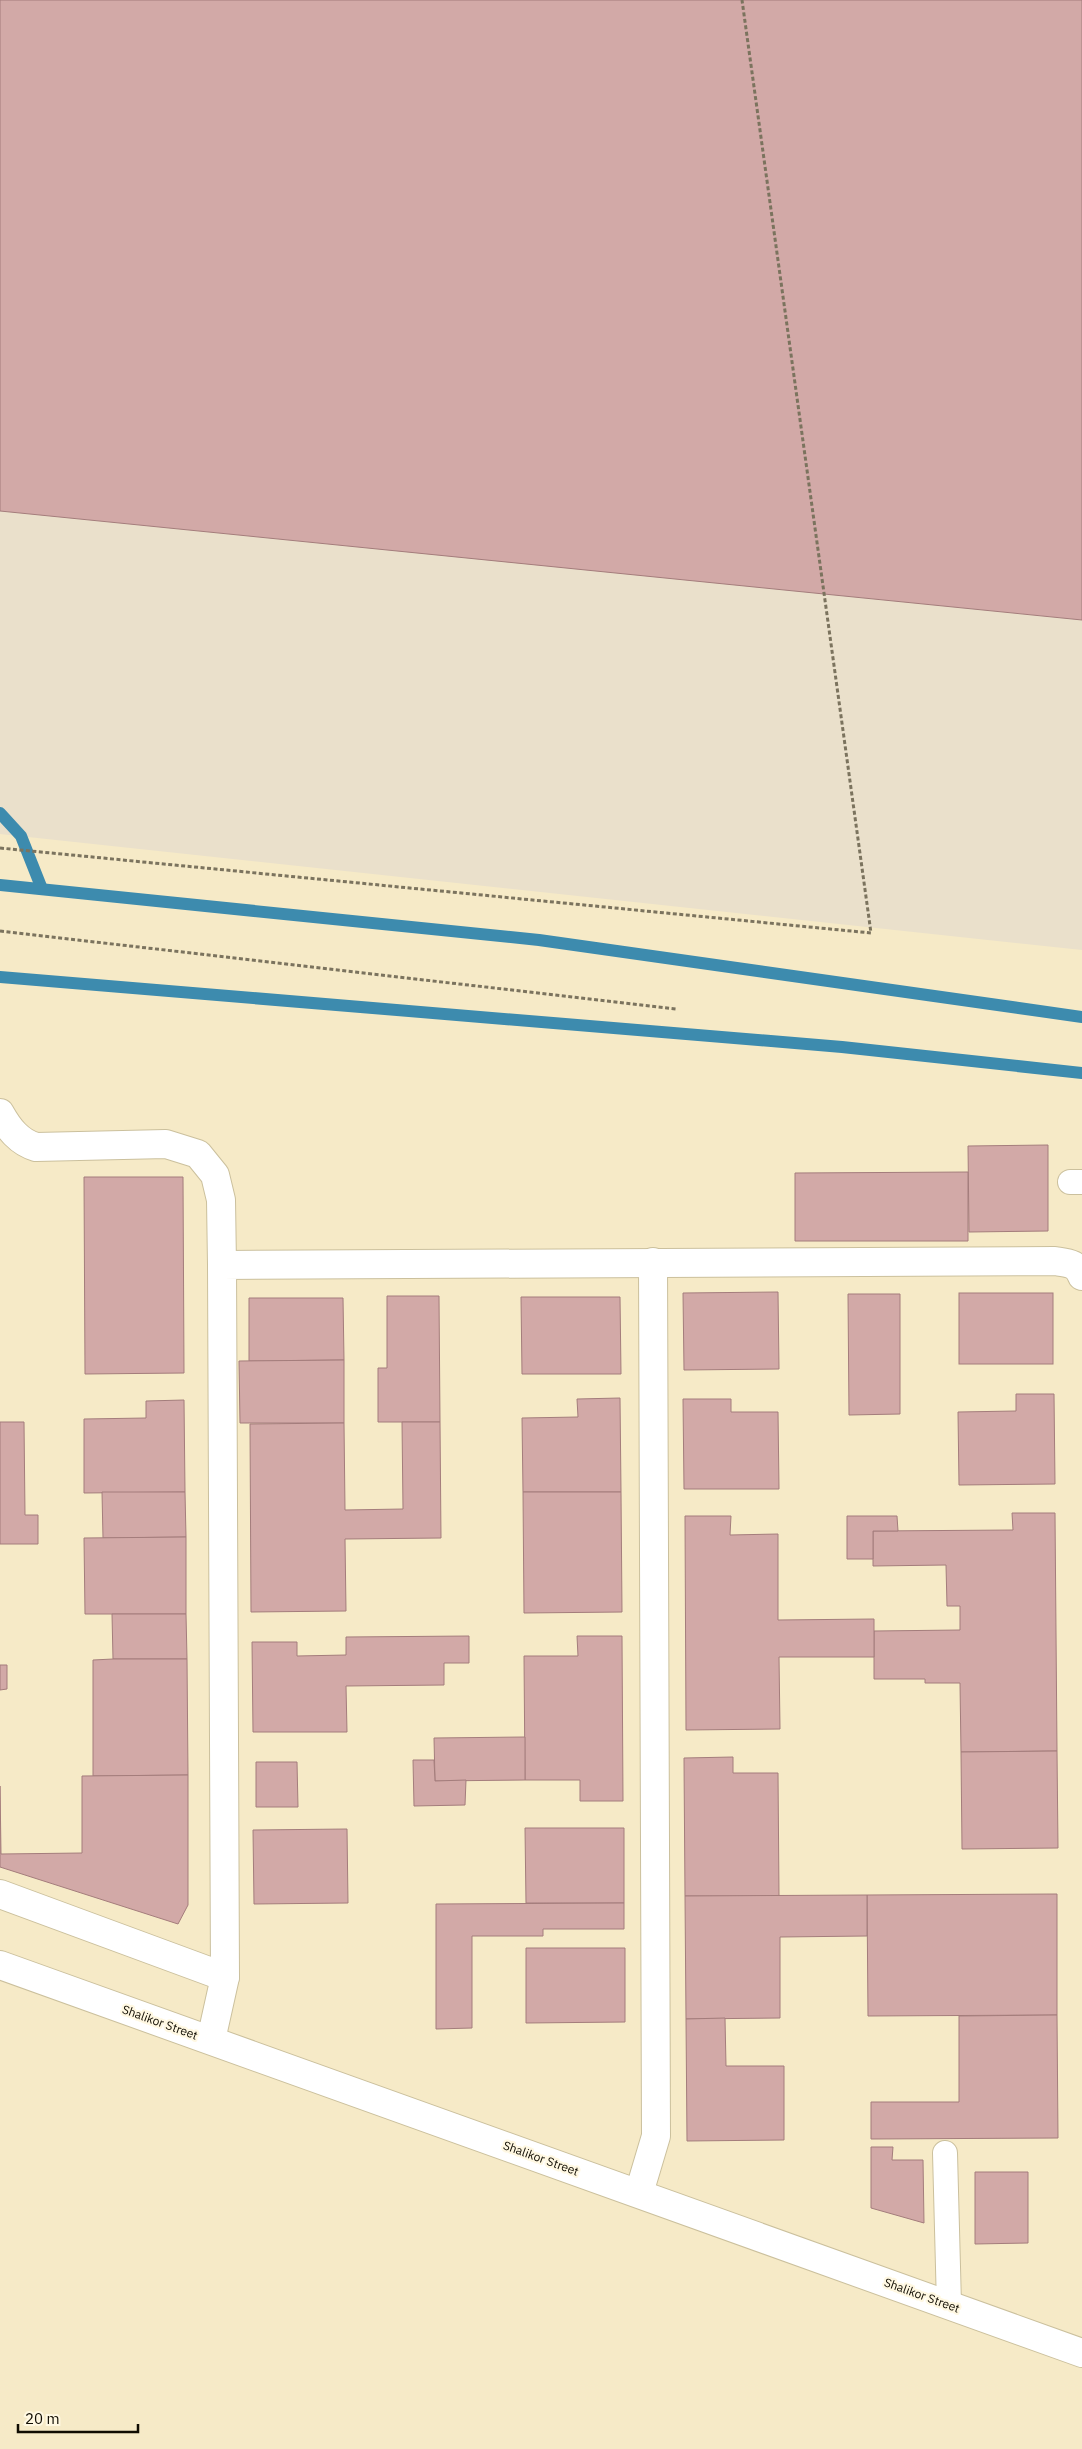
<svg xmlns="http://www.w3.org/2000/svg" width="1082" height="2449" font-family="'IBM Plex Sans',sans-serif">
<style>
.industrial{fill:#eae0cb}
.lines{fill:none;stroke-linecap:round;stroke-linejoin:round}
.stream{stroke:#3d8bae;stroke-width:12}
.building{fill:#d2a9a7;stroke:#a47d7c}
.service-casing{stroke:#cbc09d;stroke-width:26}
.minor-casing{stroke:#cbc09d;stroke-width:30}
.tertiary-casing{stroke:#cbc09d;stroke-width:30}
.path{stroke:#7b735e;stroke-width:3;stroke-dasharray:4 2.5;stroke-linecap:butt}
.service{stroke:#fff;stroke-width:24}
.minor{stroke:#fff;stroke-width:28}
.tertiary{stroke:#fff;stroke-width:28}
.labels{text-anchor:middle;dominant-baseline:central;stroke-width:4.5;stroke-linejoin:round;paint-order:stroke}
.street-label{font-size:12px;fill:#100c02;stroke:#fff8e2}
</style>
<rect width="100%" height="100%" fill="#f6eac7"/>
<polygon class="industrial" points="0,0 1082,0 1082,950 0,834"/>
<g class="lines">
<g class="stream">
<polyline points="0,813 21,836 42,889"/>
<polyline points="0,885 539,940 1082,1017"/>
<polyline points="0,977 842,1047 1082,1073"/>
</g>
</g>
<g class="building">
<polygon points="0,0 1082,0 1082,620 0,511"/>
<polygon points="1048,1145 1048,1231 969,1232 968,1146"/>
<polygon points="968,1172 968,1241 795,1241 795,1173"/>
<polygon points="84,1177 183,1177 184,1373 85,1374"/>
<polygon points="778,1292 779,1369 684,1370 683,1293"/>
<rect x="959" y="1293" width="94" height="71"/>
<polygon points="848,1294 900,1294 900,1414 849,1415"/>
<polygon points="387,1296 439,1296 440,1422 378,1422 378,1368 387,1368"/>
<polygon points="521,1297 620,1297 621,1374 522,1374"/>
<polygon points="249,1298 343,1298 344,1360 249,1361"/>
<polygon points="344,1360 344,1423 240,1423 239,1361"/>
<polygon points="1016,1394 1054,1394 1055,1484 959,1485 958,1412 1016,1411"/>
<polygon points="620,1398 621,1492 523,1492 522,1418 578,1417 577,1399"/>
<polygon points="683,1399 731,1399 731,1412 778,1412 779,1489 684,1489"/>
<polygon points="184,1400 185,1492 84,1493 84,1419 146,1418 146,1401"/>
<polygon points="0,1422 24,1422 25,1515 38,1515 38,1544 0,1544"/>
<polygon points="402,1422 440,1422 441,1538 345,1539 346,1611 251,1612 250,1424 344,1423 345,1510 403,1509"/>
<polygon points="102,1492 185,1492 186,1537 103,1538"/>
<polygon points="523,1492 621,1492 622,1612 524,1613"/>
<polygon points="1012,1513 1055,1513 1057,1751 961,1752 960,1683 925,1683 925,1679 874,1679 874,1631 960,1630 960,1606 947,1606 946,1565 873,1566 873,1531 1013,1530"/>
<polygon points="685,1516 731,1516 730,1535 778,1534 778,1620 874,1619 874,1657 779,1657 780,1729 686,1730"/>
<polygon points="847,1516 897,1516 898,1531 873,1531 873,1559 847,1559"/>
<polygon points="186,1537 186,1614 85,1614 84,1538"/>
<polygon points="112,1614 186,1614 187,1659 113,1659"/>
<polygon points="469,1636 469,1663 444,1663 444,1685 346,1686 347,1732 253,1732 252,1642 297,1642 297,1656 346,1655 346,1637"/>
<polygon points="577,1636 622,1636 623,1801 580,1801 580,1780 525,1780 524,1656 578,1656"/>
<polygon points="113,1659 187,1659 188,1775 93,1776 93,1660"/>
<polygon points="0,1665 7,1665 7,1689 0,1690"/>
<polygon points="525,1737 525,1780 435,1781 434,1738"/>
<polygon points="1057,1751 1058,1848 962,1849 961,1752"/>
<polygon points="733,1757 733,1773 778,1773 779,1896 685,1896 684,1758"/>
<polygon points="413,1760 434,1760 435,1781 466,1780 465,1805 414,1806"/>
<polygon points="256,1762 297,1762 298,1807 256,1807"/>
<polygon points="188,1775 188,1905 178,1924 0,1867 0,1786 1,1854 82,1853 82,1776"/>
<polygon points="525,1828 624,1828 624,1903 526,1903"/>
<polygon points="347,1829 348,1903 254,1904 253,1830"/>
<polygon points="1057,1894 1057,2015 868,2016 867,1895"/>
<polygon points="867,1895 867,1936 780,1937 780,2018 686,2019 685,1896"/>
<polygon points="624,1903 624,1929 543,1929 543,1936 472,1936 472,2028 436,2029 436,1904"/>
<polygon points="526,1948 625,1948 625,2022 526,2023"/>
<polygon points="1057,2015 1058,2138 871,2139 871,2102 959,2102 959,2016"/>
<polygon points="725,2018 726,2066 784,2066 784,2140 687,2141 686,2019"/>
<polygon points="871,2147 893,2147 892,2160 923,2160 924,2223 871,2208"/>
<polygon points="975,2172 1028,2172 1028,2243 975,2244"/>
</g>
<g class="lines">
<defs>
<g id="service">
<polyline points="1070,1182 1082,1182"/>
<polyline points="945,2153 949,2305"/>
</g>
<g id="minor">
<path d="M0,1113C9,1129 19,1142 36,1147L166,1144L198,1154L215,1175L221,1200L222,1265"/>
<polyline points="0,1894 225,1977"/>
<path d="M211,2040L225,1977L222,1265L1055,1261C1068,1263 1077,1263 1082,1276"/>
<polyline points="639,2193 656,2136 653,1262"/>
</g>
<polyline id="tertiary" points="0,1965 1082,2353"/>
</defs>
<use href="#service" class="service-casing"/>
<use href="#minor" class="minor-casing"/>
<use href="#tertiary" class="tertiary-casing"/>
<g class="path">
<polyline points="0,848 871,933 742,0"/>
<polyline points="0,931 676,1009"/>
</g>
<use href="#service" class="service"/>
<use href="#minor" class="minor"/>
<use href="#tertiary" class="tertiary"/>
</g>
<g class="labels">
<g class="street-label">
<text transform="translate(160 2022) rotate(20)">Shаlikor Street</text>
<text transform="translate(541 2158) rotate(20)">Shаlikor Street</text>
<text transform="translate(922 2295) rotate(20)">Shаlikor Street</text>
</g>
</g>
<path d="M18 2424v8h120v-8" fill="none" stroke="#100c02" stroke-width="2.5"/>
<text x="25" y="2424" font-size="15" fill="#100c02" stroke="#fff8e2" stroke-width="4" paint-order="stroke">20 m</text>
</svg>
